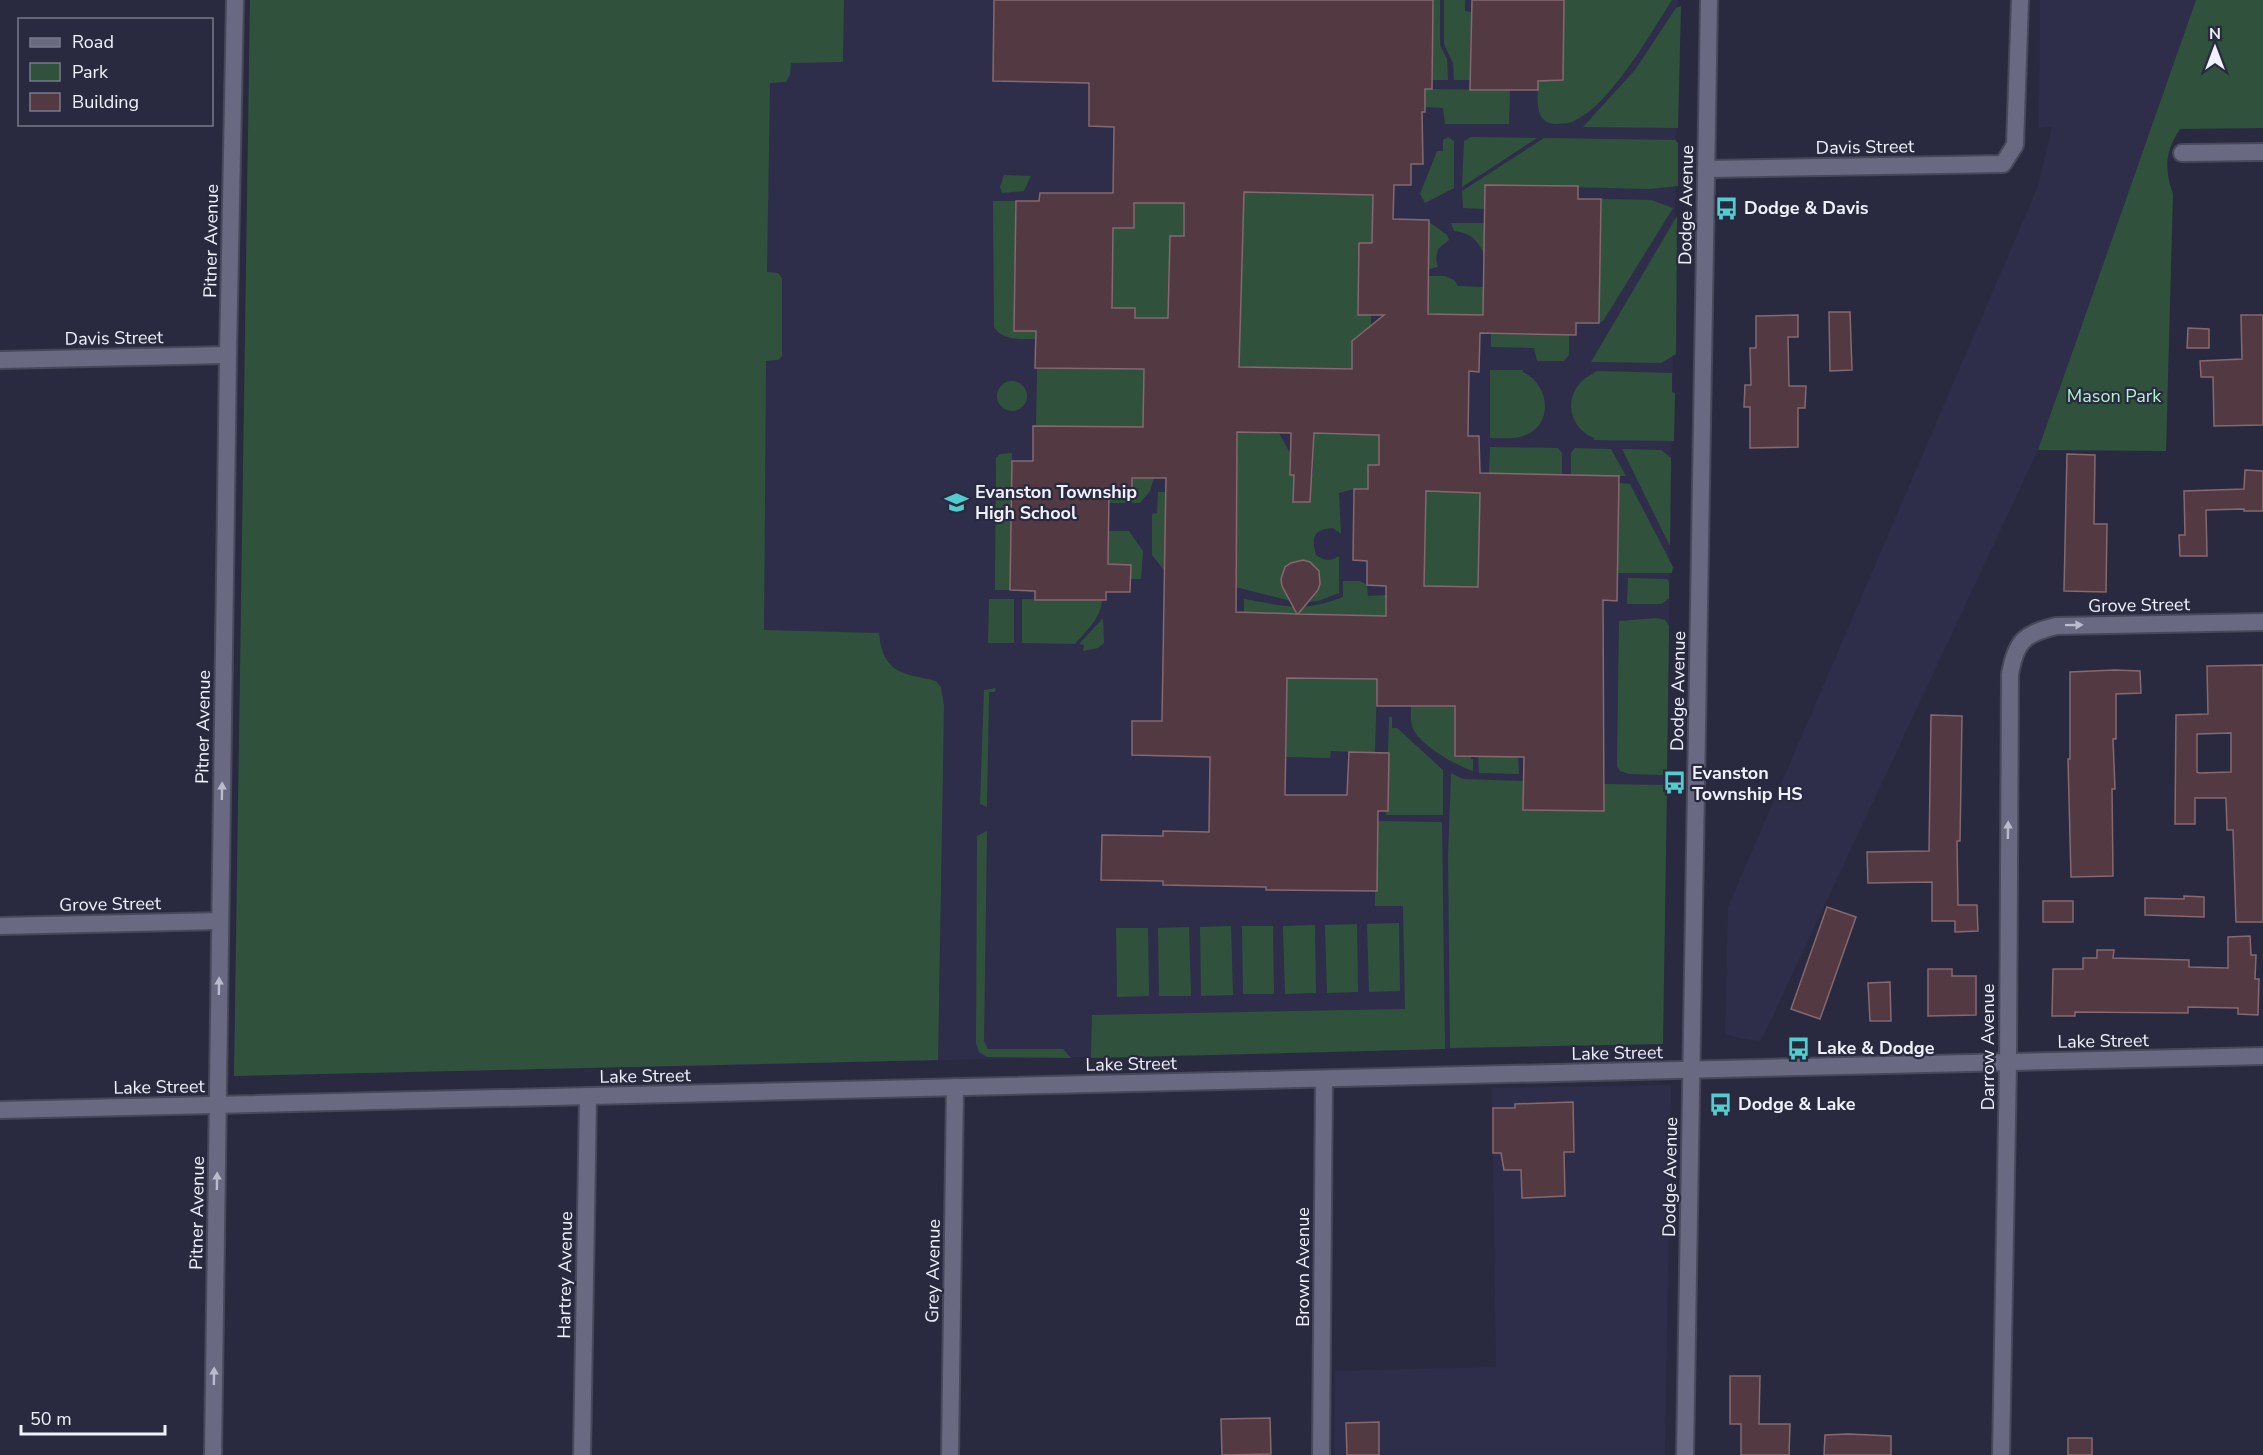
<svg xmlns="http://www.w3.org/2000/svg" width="2263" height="1455" font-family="'Nunito Sans',sans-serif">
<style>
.built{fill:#2e2e4a}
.green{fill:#30523d}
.building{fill:#533941;stroke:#856870;stroke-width:1.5;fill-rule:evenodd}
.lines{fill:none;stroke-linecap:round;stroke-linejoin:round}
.minor-casing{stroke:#474859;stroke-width:20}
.secondary-casing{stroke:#474859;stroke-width:20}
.minor{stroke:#696a82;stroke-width:16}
.secondary{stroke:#696a82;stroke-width:16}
.oneway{fill:#babbcc}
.labels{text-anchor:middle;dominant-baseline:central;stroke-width:4.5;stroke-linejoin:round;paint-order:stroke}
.street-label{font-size:18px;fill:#f0f1fd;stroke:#292a3f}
.poi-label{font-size:18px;font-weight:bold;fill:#f0f1fd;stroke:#292a3f;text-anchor:start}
.park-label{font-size:18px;fill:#b1f5ca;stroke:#292a3f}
</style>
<rect width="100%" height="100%" fill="#292a3f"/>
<g class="built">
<polygon points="250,0 1678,0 1663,1044 234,1076"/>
<polygon points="2040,0 2196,0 2038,450 1761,1041 1743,1039 1725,1034 1728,907 2038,186 2052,127 2039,128"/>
<polygon points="1671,1085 1665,1455 1334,1455 1335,1371 1496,1367 1492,1088"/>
</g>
<g class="green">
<path d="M250,0H844L843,62L791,63L790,75L786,82L770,83L767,272L778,273L782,278V356L778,360L766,361L764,630L879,633C883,674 902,673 936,681L941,687L944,706L938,1060L234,1076Z"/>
<polygon points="1433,0 1440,0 1440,45 1447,59 1448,80 1432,80"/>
<polygon points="1444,0 1465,0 1465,11 1471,12 1470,80 1454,80 1453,63 1444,44"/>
<path d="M1564,0H1672C1650,34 1610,106 1572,122C1568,124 1563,123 1558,124C1533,125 1538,98 1538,81L1563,80Z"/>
<path d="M2196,0H2263V128L2180,129C2165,152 2164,168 2173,194L2166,451L2038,450Z"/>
<polygon points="1681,6 1678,128 1583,127 1635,70 1676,8"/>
<polygon points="1419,89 1510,90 1509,124 1445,124 1443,108 1425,107"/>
<polygon points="1448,137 1454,141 1454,188 1425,203 1420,194 1437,151 1443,151 1443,140"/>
<polygon points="1471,137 1537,138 1462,187 1464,141"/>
<polygon points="1544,138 1675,140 1678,143 1678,186 1650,189 1486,185 1485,209 1463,208 1462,191"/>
<polygon points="1004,175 1031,176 1024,191 1002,193 1000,187"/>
<polygon points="1244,192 1394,196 1393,219 1372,243 1359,243 1358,314 1371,315 1371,338 1355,338 1352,341 1352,350 1355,354 1355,369 1232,367 1239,356"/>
<polygon points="1601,199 1651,200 1673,208 1603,321 1599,323"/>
<path d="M993,201H1016L1014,331H1036V339C1021,339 1003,341 994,327Z"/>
<polygon points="1134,203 1191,203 1184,212 1182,319 1135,320 1112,308 1113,228 1134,228"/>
<polygon points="1677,216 1676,354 1661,363 1591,362"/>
<polygon points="1429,222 1447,235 1449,240 1438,249 1436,259 1438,267 1429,269"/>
<path d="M1451,223H1485L1484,253C1476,239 1471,233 1454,231Z"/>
<polygon points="1429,276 1445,276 1454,280 1458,286 1484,287 1483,315 1428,314"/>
<polygon points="1491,334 1569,335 1569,355 1564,361 1537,361 1534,348 1491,347"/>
<polygon points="1037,368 1144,369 1143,427 1036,426"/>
<path d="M1490,370H1523V372C1546,382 1555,418 1530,433C1518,440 1504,438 1490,438Z"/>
<path d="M1596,371L1672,373V392L1675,393L1674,441L1594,440V438C1571,429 1563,401 1581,382C1585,377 1592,375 1596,371Z"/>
<circle cx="1012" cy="396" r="15"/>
<path d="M1237,432L1279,433L1290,453V474L1294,475L1293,501L1310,475L1313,474L1314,433L1380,435L1379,465H1368V489H1354L1339,493L1341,534L1333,528C1313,529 1311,538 1316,555C1325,561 1330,562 1339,556V593L1318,601L1299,603L1235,587Z"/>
<polygon points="1490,447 1558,448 1562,453 1562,475 1489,473"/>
<polygon points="1575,448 1611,449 1626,476 1571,475 1571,453"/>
<polygon points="1622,449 1661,450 1671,458 1670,546"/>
<polygon points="1012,453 1010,590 995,590 996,458 1000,454"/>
<polygon points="1132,478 1154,478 1150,491 1140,503 1109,503 1109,491 1132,491"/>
<polygon points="1619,483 1630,484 1673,567 1672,573 1617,573"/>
<polygon points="1426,491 1480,493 1478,587 1424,586"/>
<polygon points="1158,492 1166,492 1165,561 1172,580 1152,555 1152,514 1157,513"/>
<polygon points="1108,531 1129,531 1143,551 1141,579 1130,579 1130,565 1108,564"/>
<polygon points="1628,578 1667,579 1669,582 1669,598 1662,604 1627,604"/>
<path d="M1343,581H1360L1367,585L1368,596L1386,595V616L1244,612V599C1286,606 1302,613 1343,597Z"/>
<polygon points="989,599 1014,599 1014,643 988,643"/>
<path d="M1022,599L1102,600C1101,618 1086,631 1075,644L1022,643Z"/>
<polygon points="1103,618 1104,643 1098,648 1083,651 1084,645 1079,644"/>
<polygon points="1657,618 1665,620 1669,626 1667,775 1629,774 1620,771 1617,766 1619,621"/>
<polygon points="1287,678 1377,679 1375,753 1331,751 1330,758 1286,757"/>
<polygon points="996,688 995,692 989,692 987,807 980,804 984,690"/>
<path d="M1411,706H1455V756H1471V759H1473V771C1457,766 1415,743 1412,725C1410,719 1411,712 1411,706Z"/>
<polygon points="1389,717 1392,717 1392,728 1397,728 1443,770 1443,815 1386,815"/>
<polygon points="1478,756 1518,757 1519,774 1479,773"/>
<polygon points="1451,773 1463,779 1523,781 1523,810 1603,811 1604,784 1667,785 1663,1044 1450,1048 1448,856"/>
<polygon points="1378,821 1442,822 1445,1049 1091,1058 1092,1015 1405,1009 1403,906 1375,906 1375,891 1377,891"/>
<polygon points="987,831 984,1041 988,1049 1063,1049 1071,1058 987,1057 979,1052 976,1043 977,836"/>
<polygon points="1399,923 1400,991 1369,992 1367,924"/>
<polygon points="1357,924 1358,992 1327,993 1325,925"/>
<polygon points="1315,925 1316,993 1285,994 1283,926"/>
<polygon points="1231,926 1233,995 1201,996 1200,927"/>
<polygon points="1242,926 1273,926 1274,994 1243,994"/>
<polygon points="1189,927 1191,996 1159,996 1158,928"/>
<polygon points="1116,928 1148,928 1149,996 1117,997"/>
</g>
<g class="building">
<path d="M994,0H1433L1432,89H1425V112H1422L1423,164H1411V185H1394L1393,219L1429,220L1428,314L1483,315L1485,185L1578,186V199H1601L1599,323H1576V335L1480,333L1479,372L1469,371L1468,436H1479L1480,473L1619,476L1617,601L1603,600L1604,811L1523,810L1524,757L1455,756V706H1377V679L1287,678L1285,795H1347L1349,752L1389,753L1388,811H1378L1377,891L1266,890V887L1163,885V881L1101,880L1102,835L1163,836V831L1209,832L1210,757L1132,755V721H1162L1166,478H1132V491H1109L1108,564L1131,565L1130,592H1106V600H1035V591L1010,590L1012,461H1033V426L1143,427L1144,369L1035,368L1036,331H1014L1016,201H1039L1040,193H1113L1114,127L1089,126V83L993,81ZM1244,192L1373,195L1372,243H1359L1358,315H1384L1352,341V369L1239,367ZM1134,203H1184V236H1170L1168,318H1135V308H1112L1113,228H1134ZM1237,432L1291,433L1290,475H1294L1293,502H1310L1314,433L1379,435V465H1368V489H1354L1353,560L1367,561V585L1386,586V616L1298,614L1318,590L1320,584L1319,571L1310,562L1303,560L1291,563L1285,567L1281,579L1282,586L1297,614L1236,612ZM1426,491L1480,493L1478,587L1424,586Z"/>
<polygon points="1472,0 1564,0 1563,80 1538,81 1538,90 1470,90"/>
<polygon points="1829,312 1850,312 1852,370 1830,371"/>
<polygon points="1798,315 1798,337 1788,337 1789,386 1806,386 1805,408 1798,408 1798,447 1750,448 1750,407 1744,407 1745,385 1751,385 1750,348 1756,348 1756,316"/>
<polygon points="2241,315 2263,315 2263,425 2214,426 2213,377 2201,377 2200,361 2242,359"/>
<polygon points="2188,328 2209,329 2209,348 2187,348"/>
<polygon points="2067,454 2095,455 2094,524 2107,524 2106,592 2064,591"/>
<polygon points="2245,470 2263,471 2263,511 2244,511 2244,509 2206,510 2207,556 2180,556 2179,535 2185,535 2184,491 2244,489"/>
<path d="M2263,665V922H2236L2233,830H2227L2226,798H2195V824H2175L2176,715L2208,714L2207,666ZM2231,733V772L2199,773L2197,772V734Z"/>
<polygon points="2115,670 2140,671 2141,693 2116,694 2116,739 2113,739 2115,789 2112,789 2113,876 2071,877 2068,759 2070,759 2070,672"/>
<polygon points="1931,715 1962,716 1960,841 1957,841 1958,905 1977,905 1978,931 1955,932 1955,921 1932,921 1932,882 1868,883 1867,852 1929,851"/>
<polygon points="2184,896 2204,897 2204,917 2145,915 2145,898 2184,899"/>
<rect x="2043" y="901" width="30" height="21"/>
<polygon points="1827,907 1856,917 1820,1019 1791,1009"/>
<polygon points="2250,936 2251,955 2256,955 2255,979 2259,979 2258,1015 2238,1014 2238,1008 2188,1007 2188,1013 2075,1012 2075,1016 2052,1016 2053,969 2083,969 2083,958 2097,958 2097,950 2114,950 2113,958 2189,960 2189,967 2228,968 2228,937"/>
<polygon points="1928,969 1952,969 1952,976 1976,976 1976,1015 1928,1016"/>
<polygon points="1890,982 1891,1021 1870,1021 1868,983"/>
<polygon points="1573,1102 1574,1152 1564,1152 1565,1196 1522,1198 1521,1170 1504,1170 1501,1153 1493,1153 1493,1108 1515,1108 1515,1104"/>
<polygon points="1730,1376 1760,1376 1759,1424 1790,1424 1789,1455 1741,1455 1741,1424 1730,1424"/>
<polygon points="1270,1418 1271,1454 1222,1455 1221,1419"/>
<polygon points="1379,1422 1379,1455 1347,1455 1346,1423"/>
<polygon points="1848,1434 1891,1436 1891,1455 1824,1455 1825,1435"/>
<rect x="2068" y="1438" width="24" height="17"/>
</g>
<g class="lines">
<defs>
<g id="minor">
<polyline points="2182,153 2263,152"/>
<polyline points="1706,169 2003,164 2015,145 2020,0"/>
<polyline points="0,360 228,355"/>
<polyline points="0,926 220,921"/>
<polyline points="0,1110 2263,1056"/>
<polyline points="213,1455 228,355 235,0"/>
<polyline points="582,1455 588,1096"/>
<polyline points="950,1455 955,1087"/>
<polyline points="1321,1455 1324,1079"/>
<path d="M2001,1455L2008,1063L2010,674C2016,641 2024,634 2056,626L2263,622"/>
</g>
<polyline id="secondary" points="1685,1455 1709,0"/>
</defs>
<use href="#minor" class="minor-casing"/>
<use href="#secondary" class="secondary-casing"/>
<use href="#minor" class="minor"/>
<use href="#secondary" class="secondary"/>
</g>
<defs><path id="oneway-solid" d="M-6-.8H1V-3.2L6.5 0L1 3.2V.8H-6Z" transform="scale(1.5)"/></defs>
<g class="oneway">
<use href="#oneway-solid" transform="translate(2074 625) rotate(-1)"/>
<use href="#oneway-solid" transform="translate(222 791) rotate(-89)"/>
<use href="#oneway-solid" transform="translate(2008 830) rotate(-89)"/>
<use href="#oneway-solid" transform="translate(219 986) rotate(-89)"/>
<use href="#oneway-solid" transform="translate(217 1181) rotate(-89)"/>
<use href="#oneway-solid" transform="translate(214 1376) rotate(-89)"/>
</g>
<defs>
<symbol id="bus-bare" viewBox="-9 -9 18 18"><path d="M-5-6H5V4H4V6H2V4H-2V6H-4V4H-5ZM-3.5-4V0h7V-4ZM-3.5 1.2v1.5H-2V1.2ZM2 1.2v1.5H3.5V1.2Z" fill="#52cdce" stroke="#292a3f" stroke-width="2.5" paint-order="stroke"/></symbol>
<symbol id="school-bare" viewBox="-9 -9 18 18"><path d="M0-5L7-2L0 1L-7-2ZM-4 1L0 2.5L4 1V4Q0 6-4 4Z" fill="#52cdce" stroke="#292a3f" stroke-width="2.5" paint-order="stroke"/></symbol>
</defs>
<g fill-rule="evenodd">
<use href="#bus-bare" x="1710" y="192" width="33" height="33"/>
<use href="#school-bare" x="940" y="486" width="33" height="33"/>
<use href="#bus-bare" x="1658" y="766" width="33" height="33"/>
<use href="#bus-bare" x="1782" y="1032" width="33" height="33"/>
<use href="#bus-bare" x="1704" y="1088" width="33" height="33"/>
</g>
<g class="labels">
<g class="street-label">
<text transform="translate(1865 147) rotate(-1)">Davis Street</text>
<text transform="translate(1686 205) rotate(-89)">Dodge Avenue</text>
<text transform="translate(211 241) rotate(-89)">Pitner Avenue</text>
<text transform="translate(114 338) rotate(-1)">Davis Street</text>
<text transform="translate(2139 605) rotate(-1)">Grove Street</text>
<text transform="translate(1678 691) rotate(-89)">Dodge Avenue</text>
<text transform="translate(203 727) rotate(-89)">Pitner Avenue</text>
<text transform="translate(110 904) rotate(-1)">Grove Street</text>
<text transform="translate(2103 1041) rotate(-1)">Lake Street</text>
<text transform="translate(1988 1047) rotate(-90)">Darrow Avenue</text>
<text transform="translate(1617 1053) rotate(-1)">Lake Street</text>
<text transform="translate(1131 1064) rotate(-1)">Lake Street</text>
<text transform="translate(645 1076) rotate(-1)">Lake Street</text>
<text transform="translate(159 1087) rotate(-1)">Lake Street</text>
<text transform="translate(1670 1177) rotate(-89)">Dodge Avenue</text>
<text transform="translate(197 1213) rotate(-89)">Pitner Avenue</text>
<text transform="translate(1303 1267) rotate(-90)">Brown Avenue</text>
<text transform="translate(933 1271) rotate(-89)">Grey Avenue</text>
<text transform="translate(565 1275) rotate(-89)">Hartrey Avenue</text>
</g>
<g class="poi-label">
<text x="1744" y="208">Dodge &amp; Davis</text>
<text x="975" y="492">Evanston Township<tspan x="975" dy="21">High School</tspan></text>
<text x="1692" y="773">Evanston<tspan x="1692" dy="21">Township HS</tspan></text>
<text x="1817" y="1048">Lake &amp; Dodge</text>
<text x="1738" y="1104">Dodge &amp; Lake</text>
</g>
<g class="park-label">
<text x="2114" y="396">Mason Park</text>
</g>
</g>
<rect x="18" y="18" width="195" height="108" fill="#292a3f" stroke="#797a8b" stroke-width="1.5"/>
<rect x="30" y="38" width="30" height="9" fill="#696a82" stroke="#797a8b" stroke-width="1.5"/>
<text x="72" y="48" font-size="18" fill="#f0f1fd">Road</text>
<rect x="30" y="63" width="30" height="18" fill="#30523d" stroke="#797a8b" stroke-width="1.5"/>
<text x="72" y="78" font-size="18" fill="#f0f1fd">Park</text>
<rect x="30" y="93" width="30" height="18" fill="#533941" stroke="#797a8b" stroke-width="1.5"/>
<text x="72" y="108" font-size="18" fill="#f0f1fd">Building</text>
<g transform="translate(2215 48)" stroke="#292a3f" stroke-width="4.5" paint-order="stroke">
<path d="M0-4.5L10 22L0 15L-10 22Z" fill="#f0f1fd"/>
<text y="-9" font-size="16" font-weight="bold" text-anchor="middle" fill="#f0f1fd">N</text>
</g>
<path d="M21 1425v9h144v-9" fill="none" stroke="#f0f1fd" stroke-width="3"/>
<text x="30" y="1425" font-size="18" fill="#f0f1fd" stroke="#292a3f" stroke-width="4.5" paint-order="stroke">50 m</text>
</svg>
